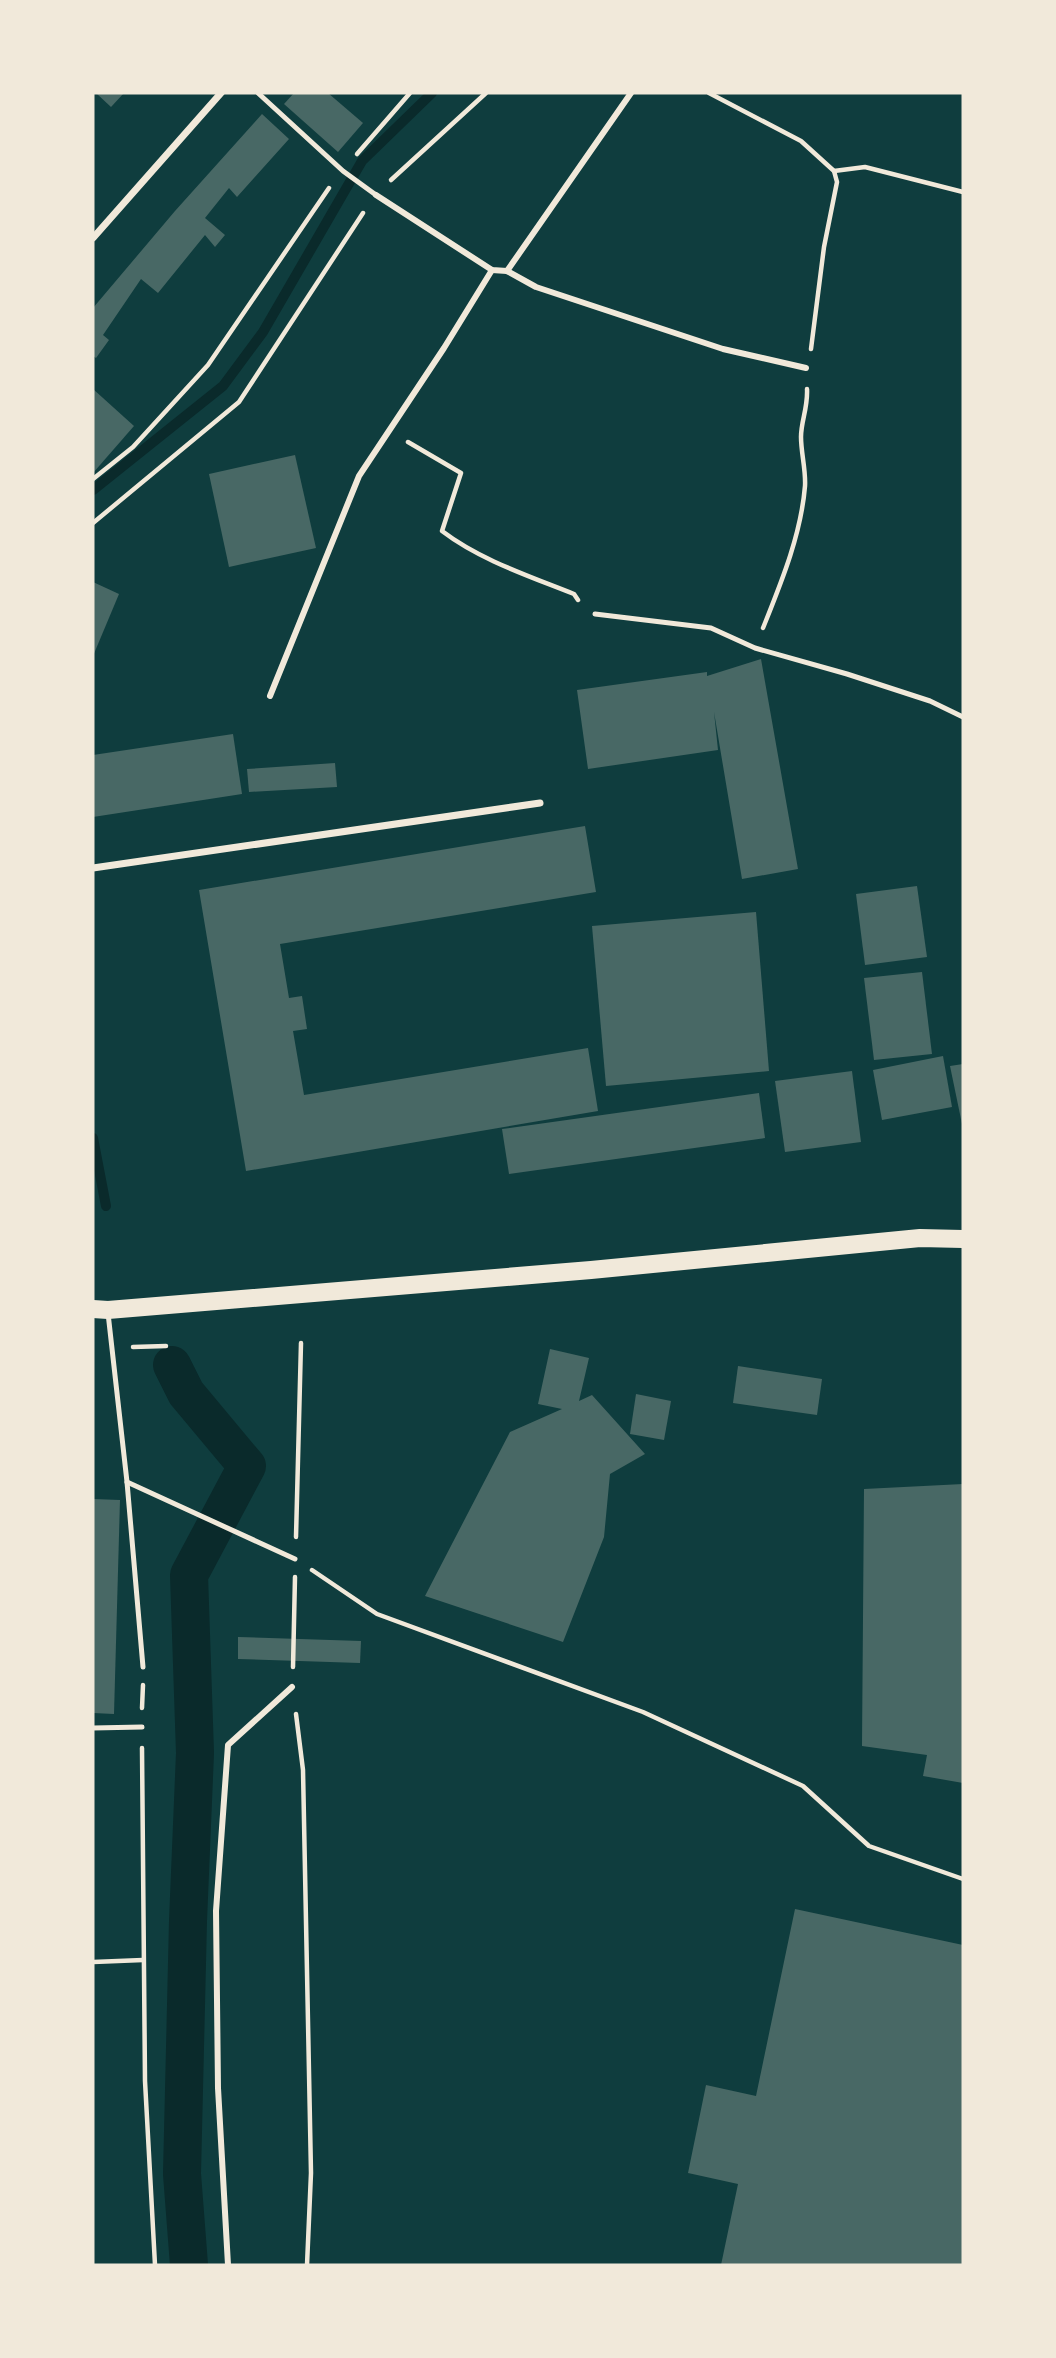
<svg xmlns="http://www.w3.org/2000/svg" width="1056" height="2358" font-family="'Work Sans',sans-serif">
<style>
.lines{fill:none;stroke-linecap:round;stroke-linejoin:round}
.stream{stroke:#0a2a2b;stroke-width:10}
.canal{stroke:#0a2a2b;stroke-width:38}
.building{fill:#486865}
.path{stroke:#f1e9da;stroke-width:4.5}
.service{stroke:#f1e9da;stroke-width:5}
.pedestrian{stroke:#f1e9da;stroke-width:6}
.minor{stroke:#f1e9da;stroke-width:7}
.primary{stroke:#f1e9da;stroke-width:18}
</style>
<rect width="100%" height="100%" fill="#0f3d3e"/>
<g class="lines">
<!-- stream -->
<g class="stream">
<polyline points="93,490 223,386 263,332 362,161 432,93"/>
<polyline points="93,1138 106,1206"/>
</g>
<!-- canal -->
<polyline class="canal" points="172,1365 186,1393 247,1466 189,1575 195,1753 188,1921 182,2174 189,2265"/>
</g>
<!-- building -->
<g class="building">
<polygon points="96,93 124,93 111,107"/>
<polygon points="294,93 328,93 363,123 338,152 284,104"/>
<polygon points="262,114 289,139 237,197 229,188 205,218 225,235 215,247 205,235 158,293 141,279 103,335 109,340 96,358 93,356 93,308 175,211"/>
<polygon points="93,389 134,426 93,473"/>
<polygon points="295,455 316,548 229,567 209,474"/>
<polygon points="93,582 119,594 93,656"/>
<polygon points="761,659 798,869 742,879 714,712 718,750 588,769 577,690 707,672 707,676"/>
<polygon points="233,734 242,794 93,817 93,755"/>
<polygon points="335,763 337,787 249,792 247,769"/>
<polygon points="585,826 596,892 280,944 289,998 302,996 307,1029 293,1031 304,1095 588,1048 598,1111 246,1171 199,890"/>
<polygon points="917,886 927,957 865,965 856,894"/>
<polygon points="756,912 769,1071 606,1086 592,926"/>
<polygon points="922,972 932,1054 874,1060 864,978"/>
<polygon points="943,1056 952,1107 882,1120 873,1070"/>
<polygon points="963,1064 963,1124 962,1124 950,1066"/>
<polygon points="852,1071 861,1142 785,1152 775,1081"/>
<polygon points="759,1093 765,1138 509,1174 502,1129"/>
<polygon points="550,1349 589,1358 579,1401 592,1395 645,1454 610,1474 604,1537 563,1642 425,1596 510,1432 562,1409 538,1404"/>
<polygon points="738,1366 822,1379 817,1415 733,1403"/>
<polygon points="636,1394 671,1401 664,1440 630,1434"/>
<polygon points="963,1484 963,1783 923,1776 927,1755 862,1746 864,1489"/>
<polygon points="93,1499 120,1500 114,1714 93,1713"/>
<polygon points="238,1637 361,1641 360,1663 238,1659"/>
<polygon points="795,1909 963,1945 963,2265 721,2265 738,2184 688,2173 706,2085 756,2096"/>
</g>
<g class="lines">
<!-- path -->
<g class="path">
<polyline points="709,93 801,141 834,171 837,182 824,247 811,349"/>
<polyline points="357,154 410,93"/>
<polyline points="834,171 865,167 963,192"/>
<polyline points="391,180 486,93"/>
<path d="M408 442 461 473 442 531C480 560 529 576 574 594L578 600"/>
<polyline points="93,479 133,447 208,365 329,188"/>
<polyline points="93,523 239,402 363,213"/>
<path d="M763 628C781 583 801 535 805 486 806 470 801 453 801 437 801 421 808 408 807 389"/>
<polyline points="133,1347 166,1346"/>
<polyline points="296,1537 301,1343"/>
<polyline points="312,1570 377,1614 643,1712 803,1786 869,1846 963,1879"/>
<polyline points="293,1667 295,1577"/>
<polyline points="142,1708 143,1685"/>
<polyline points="296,1714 303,1770 311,2173 307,2265"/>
<polyline points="142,1748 145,2081 155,2265"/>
<polyline points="93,1962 143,1960"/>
</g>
<!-- service -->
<g class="service">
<polyline points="258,93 343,171 376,195"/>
<polyline points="595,614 711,628 755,648 847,674 930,701 963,717"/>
<polyline points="108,1313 127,1482 143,1667"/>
<polyline points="127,1482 295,1559"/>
<polyline points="93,1728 142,1727"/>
</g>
<!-- pedestrian -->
<g class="pedestrian">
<polyline points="376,195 492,270 507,271 536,287 723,349 806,368"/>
<polyline points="507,271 631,93"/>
<polyline points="270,696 359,476 444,348 492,270"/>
<polyline points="228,2265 218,2088 216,1911 228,1745 292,1687"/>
</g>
<!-- minor -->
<g class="minor">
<polyline points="93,238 221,93"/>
<polyline points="93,868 540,803"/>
</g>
<!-- primary -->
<polyline class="primary" points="93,1309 108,1310 591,1270 920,1238 963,1239"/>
</g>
<!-- border -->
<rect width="1056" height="2358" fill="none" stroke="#f1e9da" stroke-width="189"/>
</svg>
